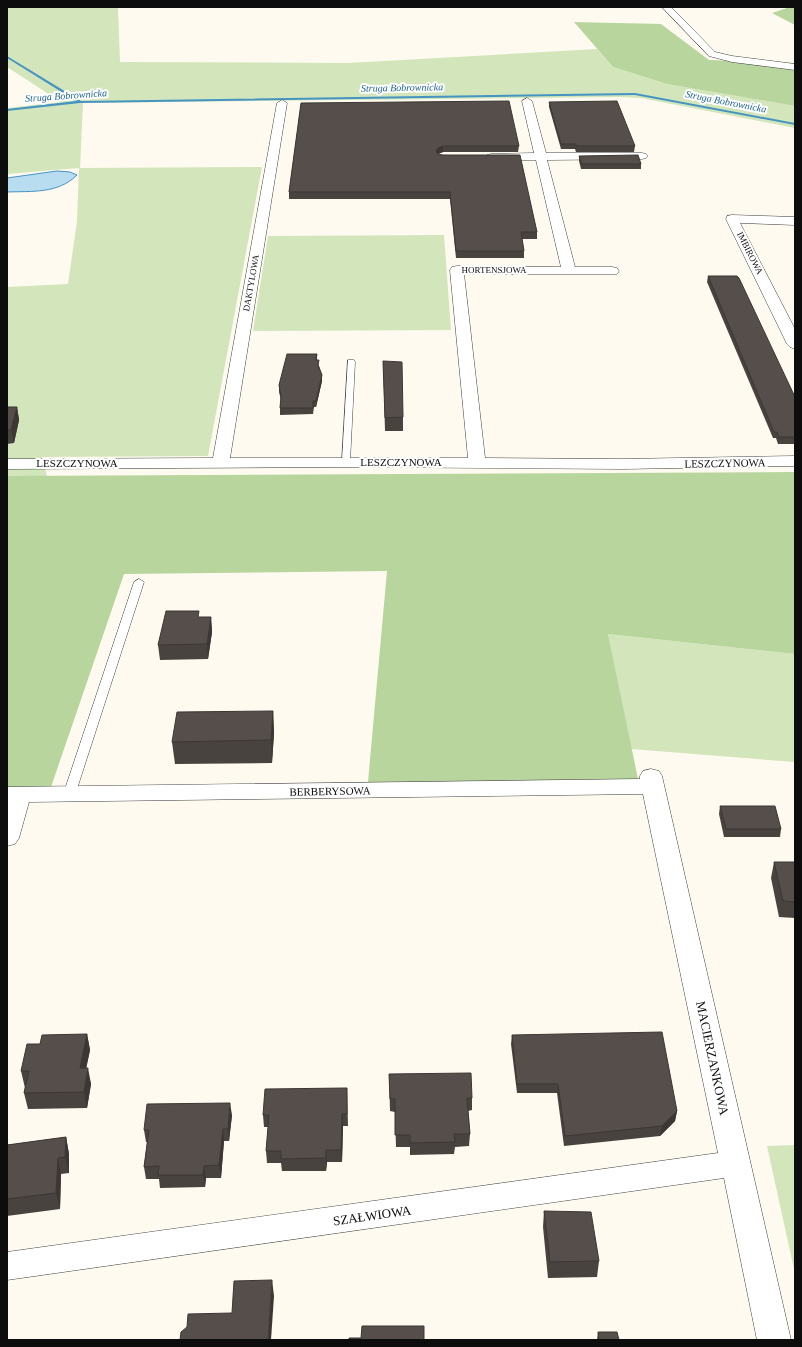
<svg xmlns="http://www.w3.org/2000/svg" width="802" height="1347" font-family="Georgia,serif">
<style>
.green{fill:#d2e5bb}
.forest{fill:#b7d59c}
.water{fill:#b8ddf1;stroke:#4594c2}
.lines{fill:none;stroke-linecap:round;stroke-linejoin:round}
.stream{fill:#4594c2;fill-rule:evenodd}
.service-casing{stroke:#404040;stroke-width:1}
.minor-casing{stroke:#404040;stroke-width:1}
.service{fill:#fff;fill-rule:evenodd}
.minor{fill:#fff;fill-rule:evenodd}
.wall{fill:#494340}
.shaded-wall{fill:#3c3734}
.building{fill:#554e4a;stroke:#3c3734}
.labels{text-anchor:middle;stroke-width:4;stroke-linejoin:round;paint-order:stroke}
.far-street-label{font-size:9px;fill:#0d0d0d;stroke:#fff}
.far-water-label{font-size:10px;font-style:italic;fill:#216694;stroke:#fff}
.street-label{font-size:11px;fill:#0d0d0d;stroke:#fff}
.near-street-label{font-size:13px;fill:#0d0d0d;stroke:#fff}
</style>
<rect width="100%" height="100%" fill="#fefaef"/>
<!-- green -->
<g class="green">
<polygon points="7,7 118,7 120,62 348,63 597,49 613,67 667,84 795,106 795,128 641,98 621,97 83,103 80,168 262,167 208,456 42,457 47,476 7,476 7,287 68,284 77,221 79,168 7,174 7,108 61,102 7,67"/>
<polygon points="444,235 451,330 253,331 268,236"/>
<polygon points="608,634 795,654 795,762 631,749"/>
<polygon points="795,1145 795,1274 767,1146"/>
</g>
<!-- forest -->
<g class="forest">
<polygon points="790,7 795,7 795,25 772,13"/>
<polygon points="574,22 661,24 709,60 795,63 795,106 667,84 613,67"/>
<polygon points="795,472 795,654 608,634 638,779 368,782 387,571 124,574 51,787 7,787 7,476"/>
</g>
<!-- water -->
<path class="water" d="M57 171 70 172 77 175C58 194 32 191 7 192V178Z"/>
<g class="lines">
<!-- stream -->
<polygon class="stream" points="7,56 81,101 635,93 795,123 795,125 635,95 80,103 7,111 7,109 76,101 7,58"/>
<!-- service casing -->
<g class="service-casing">
<g id="service">
<polygon points="348,360 354,360 355,362 350,462 346,465 342,462"/>
<polygon points="139,579 144,582 75,795 73,798 65,798 63,795 134,582"/>
</g>
</g>
<!-- minor casing -->
<g class="minor-casing">
<g id="minor">
<polygon points="662,7 671,7 715,52 732,56 795,64 795,70 732,62 709,56"/>
<polygon points="527,98 532,101 546,153 642,153 646,154 648,156 646,158 642,159 547,160 575,267 612,267 617,268 619,271 617,274 464,274 485,458 623,459 795,456 795,466 623,469 360,467 7,469 7,459 213,458 277,103 282,100 287,103 230,458 468,458 450,270 452,267 457,266 561,267 536,160 491,160 487,159 485,157 487,155 491,154 534,153 522,101"/>
<polygon points="732,215 795,217 795,225 740,223 795,329 795,349 790,347 787,344 726,219 727,216"/>
<polygon points="651,769 659,771 662,776 791,1340 757,1340 724,1178 7,1280 7,1252 718,1153 643,794 29,802 19,838 15,844 7,846 7,787 640,779 640,776 643,771"/>
</g>
</g>
<!-- service -->
<use href="#service" class="service"/>
<!-- minor -->
<use href="#minor" class="minor"/>
</g>
<!-- wall -->
<g class="wall">
<polygon points="549,102 635,146 634,152 576,152 575,149 561,149 549,107"/>
<polygon points="301,103 519,146 518,152 443,152 438,154 537,232 537,239 522,239 524,251 524,258 456,258 450,199 289,199 289,192"/>
<polygon points="579,156 641,164 641,169 581,169 579,161"/>
<polygon points="708,276 795,397 795,444 778,444 776,438 773,438 707,282"/>
<polygon points="317,354 317,360 322,375 322,381 316,407 314,407 313,414 280,415 280,408 281,400 279,392 279,385"/>
<polygon points="383,361 403,417 403,431 385,431"/>
<polygon points="7,407 17,407 19,420 14,443 7,444"/>
<polygon points="200,617 211,617 212,632 208,659 160,660 158,645"/>
<polygon points="273,711 274,733 272,763 175,764 172,742"/>
<polygon points="720,806 781,829 780,837 724,837 719,814"/>
<polygon points="774,862 795,862 795,918 779,917 771,878"/>
<polygon points="87,1034 90,1050 86,1068 91,1084 87,1108 28,1109 24,1093 25,1087 25,1088 21,1071 40,1044"/>
<polygon points="512,1035 677,1111 675,1121 660,1136 564,1146 557,1093 517,1093 511,1044"/>
<polygon points="389,1074 472,1098 472,1110 468,1111 470,1134 469,1146 455,1147 454,1154 410,1155 410,1147 396,1147 395,1112 390,1111"/>
<polygon points="347,1088 348,1126 343,1126 342,1162 327,1162 326,1171 282,1171 281,1163 267,1163 266,1151 268,1127 264,1127 263,1115"/>
<polygon points="232,1115 229,1141 224,1141 221,1178 206,1178 205,1187 160,1188 159,1179 146,1179 144,1167 147,1142 146,1142 144,1130"/>
<polygon points="66,1137 69,1154 69,1173 61,1174 60,1209 7,1216 7,1145"/>
<polygon points="544,1211 599,1261 597,1277 548,1278 543,1227"/>
<polygon points="598,1332 619,1340 597,1340"/>
</g>
<!-- shaded-wall -->
<g class="shaded-wall">
<polygon points="443,146 443,152 438,154 436,151 438,148"/>
<polygon points="322,375 322,381 316,407 316,401"/>
<polygon points="17,407 19,420 14,443 11,430"/>
<polygon points="211,617 212,632 208,659 207,644"/>
<polygon points="273,711 274,733 272,763 271,740"/>
<polygon points="87,1034 90,1050 83,1084 80,1068"/>
<polygon points="88,1068 91,1084 87,1108 84,1092"/>
<polygon points="230,1103 232,1115 229,1141 228,1129"/>
<polygon points="677,1111 675,1121 660,1136 662,1126"/>
<polygon points="342,1114 343,1126 342,1162 341,1150"/>
<polygon points="223,1129 224,1141 221,1178 219,1165"/>
<polygon points="66,1137 69,1154 69,1173 65,1157"/>
<polygon points="326,1150 327,1162 326,1171"/>
<polygon points="58,1158 61,1174 60,1209 56,1193"/>
<polygon points="204,1166 206,1178 205,1187 203,1175"/>
<polygon points="272,1280 274,1296 271,1340 268,1340"/>
</g>
<!-- building -->
<g class="building">
<polygon points="509,101 519,146 443,146 438,148 436,151 438,154 443,155 520,155 537,232 521,232 524,251 456,251 450,192 289,192 301,103"/>
<polygon points="617,101 635,146 576,146 576,144 561,144 549,102"/>
<polygon points="638,155 641,164 582,164 579,156"/>
<polygon points="708,276 737,276 739,278 795,397 795,437 779,437 777,432 774,432"/>
<polygon points="287,354 317,354 316,360 319,360 318,365 322,375 316,401 313,401 313,408 280,408 281,396 279,385"/>
<polygon points="383,361 402,362 403,417 385,418"/>
<polygon points="7,407 17,407 11,430 7,430"/>
<polygon points="166,611 199,611 198,617 211,617 207,644 158,645"/>
<polygon points="273,711 271,740 172,742 177,712"/>
<polygon points="720,806 775,806 781,829 726,829"/>
<polygon points="774,862 795,862 795,902 783,901"/>
<polygon points="662,1032 677,1111 662,1126 565,1136 558,1084 517,1084 512,1035"/>
<polygon points="87,1034 80,1068 88,1068 84,1092 24,1093 29,1071 21,1071 27,1044 40,1044 42,1035"/>
<polygon points="471,1073 472,1098 467,1098 470,1134 454,1134 455,1142 410,1143 410,1135 395,1135 395,1099 390,1099 389,1074"/>
<polygon points="347,1088 347,1114 342,1114 341,1150 326,1150 326,1158 281,1159 281,1151 266,1151 269,1115 263,1115 265,1089"/>
<polygon points="230,1103 228,1129 223,1129 219,1165 204,1166 203,1175 158,1175 159,1166 144,1167 149,1130 144,1130 147,1104"/>
<polygon points="66,1137 65,1157 58,1158 56,1193 7,1199 7,1145"/>
<polygon points="544,1211 591,1212 599,1261 550,1262"/>
<polygon points="272,1280 268,1340 180,1340 181,1332 187,1327 188,1314 232,1313 234,1281"/>
<polygon points="362,1326 424,1326 424,1340 349,1340 349,1338 361,1338"/>
<polygon points="598,1332 617,1332 619,1340 599,1340"/>
</g>
<g class="labels">
<!-- far-street labels -->
<g class="far-street-label">
<text transform="translate(750 253) rotate(63)" y="3">IMBIROWA</text>
<text x="494" y="273">HORTENSJOWA</text>
<text transform="translate(251 283) rotate(-80)" y="3">DAKTYLOWA</text>
</g>
<!-- far-water labels -->
<g class="far-water-label">
<text transform="translate(402 87) rotate(-1)" y="4">Struga Bobrownicka</text>
<text transform="translate(66 95) rotate(-4)" y="4">Struga Bobrownicka</text>
<text transform="translate(726 101) rotate(11)" y="4">Struga Bobrownicka</text>
</g>
<!-- street labels -->
<g class="street-label">
<text x="401" y="466">LESZCZYNOWA</text>
<text x="77" y="467">LESZCZYNOWA</text>
<text transform="translate(725 463) rotate(-1)" y="4">LESZCZYNOWA</text>
<text transform="translate(330 791) rotate(-1)" y="4">BERBERYSOWA</text>
</g>
<!-- near-street labels -->
<g class="near-street-label">
<text transform="translate(713 1058) rotate(78)" y="5">MACIERZANKOWA</text>
<text transform="translate(372 1215) rotate(-8)" y="5">SZAŁWIOWA</text>
</g>
</g>
<!-- border -->
<rect width="802" height="1347" fill="none" stroke="#0d0d0d" stroke-width="16"/>
</svg>
